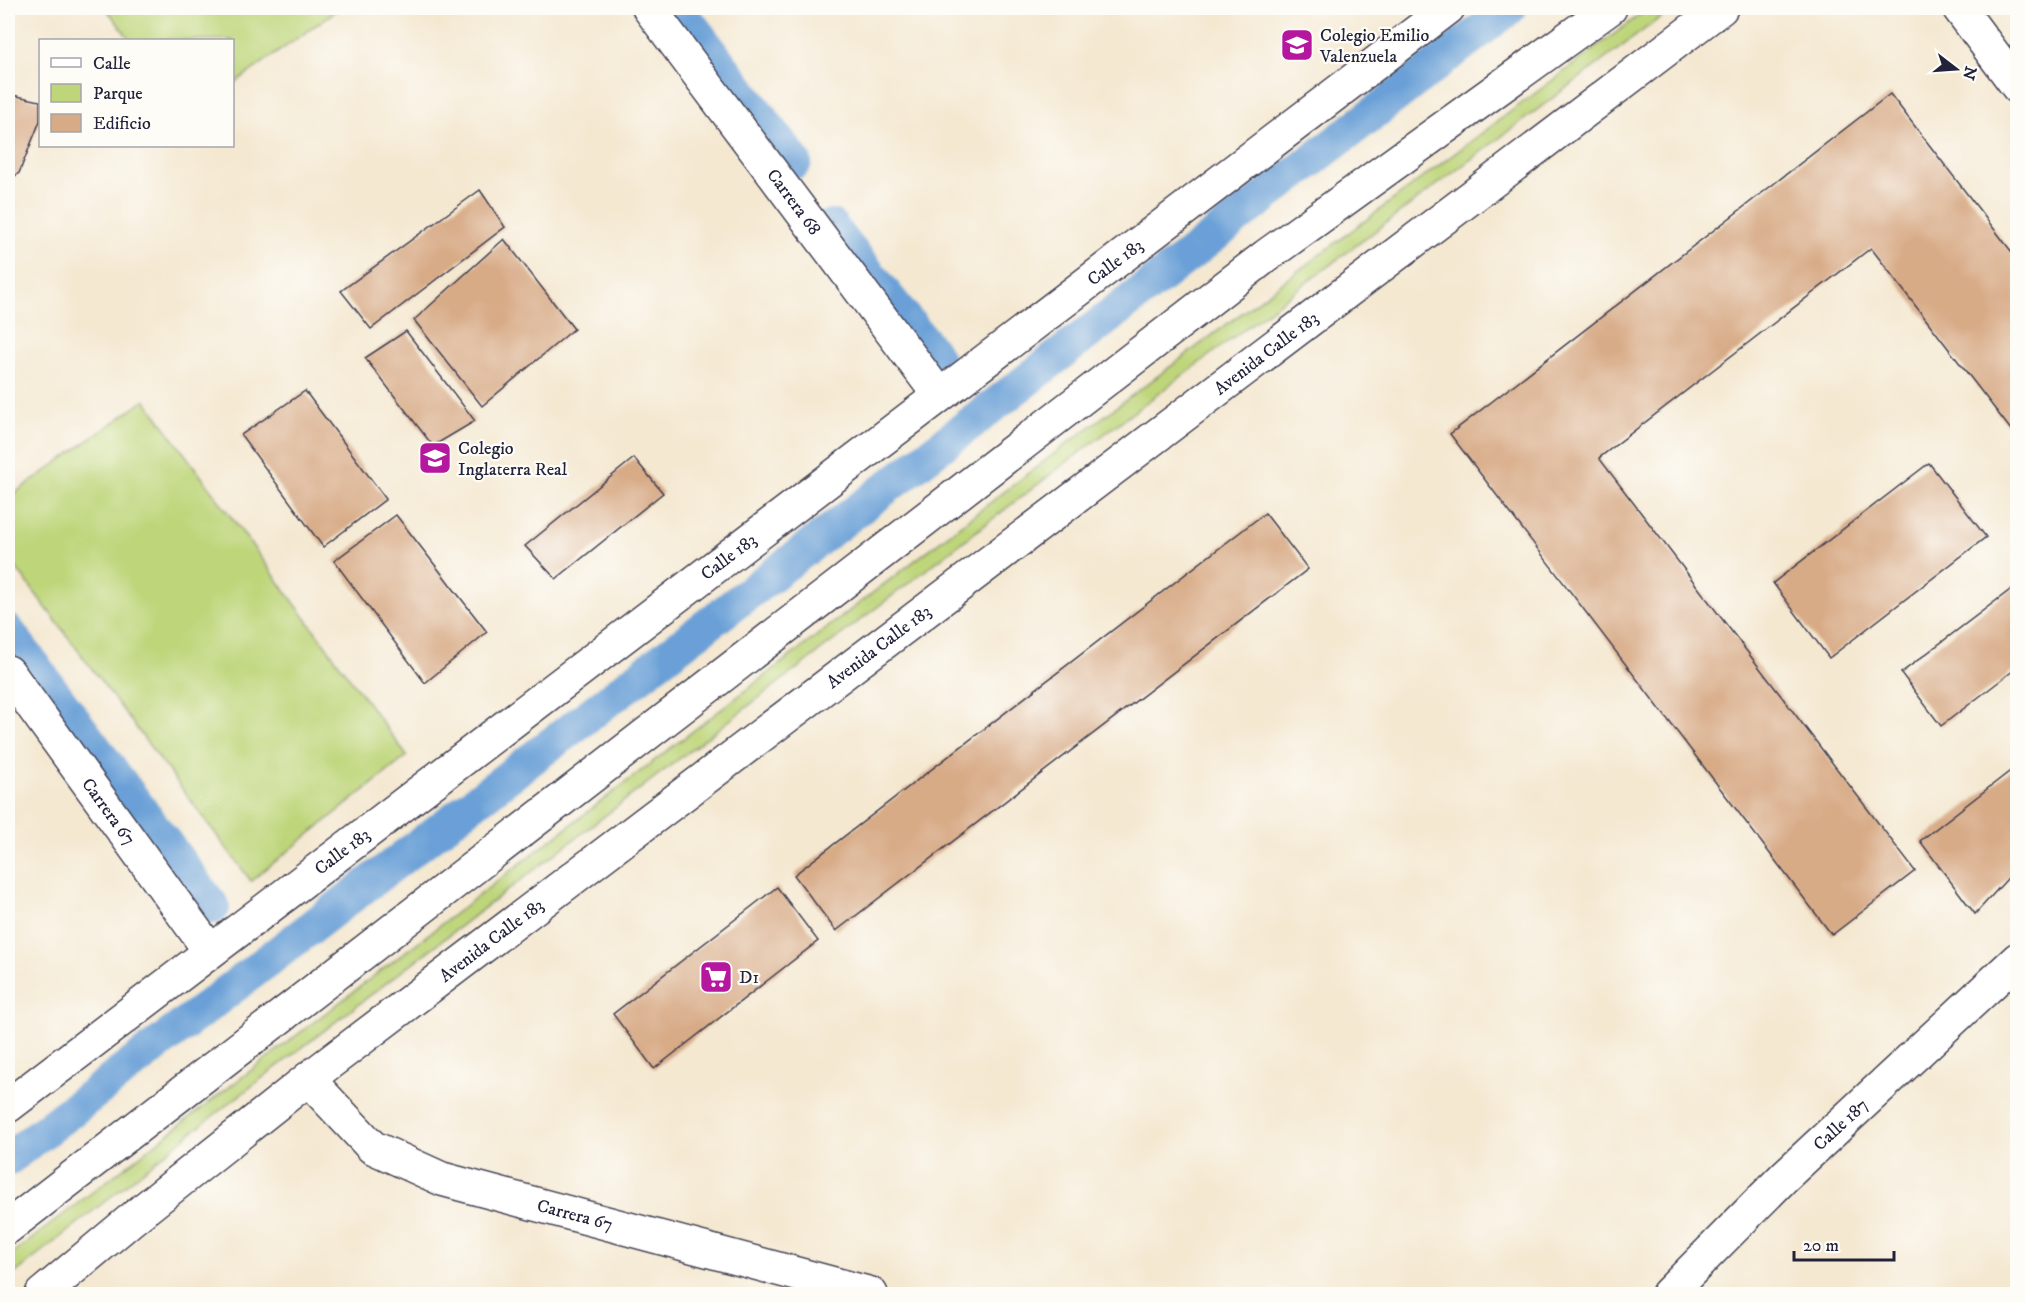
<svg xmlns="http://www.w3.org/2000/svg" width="2025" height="1302" font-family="'IM FELL DW Pica',serif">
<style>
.green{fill:#bed579;stroke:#707c5a;stroke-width:1.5}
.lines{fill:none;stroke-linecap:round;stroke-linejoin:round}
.canal{stroke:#6aa0d7;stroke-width:34}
.building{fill:#d8ab87}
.minor-casing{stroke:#424052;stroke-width:36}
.primary-casing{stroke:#424052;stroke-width:36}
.minor{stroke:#fff;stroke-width:33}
.primary{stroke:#fff;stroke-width:33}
.labels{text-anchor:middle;stroke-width:4.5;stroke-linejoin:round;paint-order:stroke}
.poi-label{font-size:18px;fill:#22223b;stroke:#fdfcf7;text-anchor:start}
.street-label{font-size:18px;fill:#22223b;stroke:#fdfcf7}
</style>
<rect width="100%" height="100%" fill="#fdfcf7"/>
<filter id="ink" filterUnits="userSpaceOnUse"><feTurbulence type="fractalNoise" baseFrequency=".0167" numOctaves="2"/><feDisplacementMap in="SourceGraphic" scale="12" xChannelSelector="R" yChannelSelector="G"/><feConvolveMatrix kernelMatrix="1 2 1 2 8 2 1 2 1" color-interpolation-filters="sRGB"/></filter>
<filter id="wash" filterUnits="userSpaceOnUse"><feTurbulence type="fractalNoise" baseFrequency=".008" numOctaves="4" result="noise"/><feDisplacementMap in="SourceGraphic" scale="24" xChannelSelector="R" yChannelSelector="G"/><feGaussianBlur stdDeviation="1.35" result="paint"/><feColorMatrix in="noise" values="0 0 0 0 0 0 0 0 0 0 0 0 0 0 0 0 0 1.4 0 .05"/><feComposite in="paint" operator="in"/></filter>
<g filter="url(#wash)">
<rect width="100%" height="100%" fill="#f4e8d1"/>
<!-- green -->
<g class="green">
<polygon points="106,8 340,8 233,84 232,40 130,40"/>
<polygon points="1649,8 1673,8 1059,468 193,1131 8,1279 8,1257 1051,456"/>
<polygon points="145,400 407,756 251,881 8,557 8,498"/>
</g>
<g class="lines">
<!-- canal -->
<g class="canal">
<polyline points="678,8 795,162"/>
<polyline points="831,226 936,357"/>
<polyline points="8,631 213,907"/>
<polyline points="8,1159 945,443 1510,8"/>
</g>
</g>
<g id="blocks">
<!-- building -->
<g class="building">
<polygon points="8,94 40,101 40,121 19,173 8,181"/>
<polygon points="1890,94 2018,260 2018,439 1871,248 1599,458 1915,871 1832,935 1450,434"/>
<polygon points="480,190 505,227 371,329 341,291"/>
<polygon points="504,239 574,329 482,406 414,320"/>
<polygon points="406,331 475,421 433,446 365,358"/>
<polygon points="305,391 386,499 323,547 241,435"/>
<polygon points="634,458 663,493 556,579 525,546"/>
<polygon points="1929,463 1986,537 1829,658 1773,583"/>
<polygon points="1265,513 1308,569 836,931 794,875"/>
<polygon points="396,515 487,632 425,683 334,561"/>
<polygon points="2018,584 2018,667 1941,726 1901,673"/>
<polygon points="2018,765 2018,867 1975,914 1920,841"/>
<polygon points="777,887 818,941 654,1069 613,1014"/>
</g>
</g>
</g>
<g filter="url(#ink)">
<use href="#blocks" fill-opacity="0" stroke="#424052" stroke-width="1.5"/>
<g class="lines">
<!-- minor casing -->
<g class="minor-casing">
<g id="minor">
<path id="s1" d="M649 8 939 395"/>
<polyline points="1959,8 2018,87"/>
<path id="s2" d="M8 672 210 951"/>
<path id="s3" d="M308 1079 372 1147 442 1179 871 1294"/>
<path id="s4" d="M8 1106 1448 8"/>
<path id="s5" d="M1668 1294 1785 1176 2018 959"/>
</g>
</g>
<!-- primary casing -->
<g class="primary-casing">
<g id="primary">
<polyline points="8,1227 1266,256 1610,8"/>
<path id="s6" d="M42 1294 132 1219 308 1079 1721 8"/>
</g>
</g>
<!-- minor -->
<use href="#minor" class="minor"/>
<!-- primary -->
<use href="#primary" class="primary"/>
</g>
</g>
<!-- icons -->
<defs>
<g id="school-square" transform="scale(1.725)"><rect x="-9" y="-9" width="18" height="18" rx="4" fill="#b5179e" stroke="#fdfcf7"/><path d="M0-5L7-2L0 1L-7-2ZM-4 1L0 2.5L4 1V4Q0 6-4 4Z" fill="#fff"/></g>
<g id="supermarket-square" transform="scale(1.725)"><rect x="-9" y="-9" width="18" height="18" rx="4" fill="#b5179e" stroke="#fdfcf7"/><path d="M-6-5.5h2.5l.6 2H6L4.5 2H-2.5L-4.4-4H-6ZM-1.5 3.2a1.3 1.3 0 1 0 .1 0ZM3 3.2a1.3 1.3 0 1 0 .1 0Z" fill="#fff"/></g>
</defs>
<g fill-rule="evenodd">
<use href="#school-square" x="1297" y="45"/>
<use href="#school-square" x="435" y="458"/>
<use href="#supermarket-square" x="716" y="977"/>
</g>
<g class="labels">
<!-- poi labels -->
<g class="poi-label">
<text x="1320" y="41">Colegio Emilio<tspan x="1320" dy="21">Valenzuela</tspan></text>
<text x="458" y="454">Colegio<tspan x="458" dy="21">Inglaterra Real</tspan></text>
<text x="739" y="983">D1</text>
</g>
<!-- street labels -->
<g class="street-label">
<text dy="6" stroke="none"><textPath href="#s1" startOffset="242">Carrera 68</textPath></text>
<text dy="6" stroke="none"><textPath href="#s4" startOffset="1392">Calle 183</textPath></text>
<text dy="6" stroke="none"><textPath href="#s6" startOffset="1544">Avenida Calle 183</textPath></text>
<text dy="6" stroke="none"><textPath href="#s4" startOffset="906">Calle 183</textPath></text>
<text dy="6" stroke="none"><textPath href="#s6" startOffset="1058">Avenida Calle 183</textPath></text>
<text dy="6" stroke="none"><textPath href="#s2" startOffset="172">Carrera 67</textPath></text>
<text dy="6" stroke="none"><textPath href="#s4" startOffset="420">Calle 183</textPath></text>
<text dy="6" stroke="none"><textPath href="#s6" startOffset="572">Avenida Calle 183</textPath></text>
<text dy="6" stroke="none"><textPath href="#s5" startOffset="242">Calle 187</textPath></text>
<text dy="6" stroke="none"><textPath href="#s3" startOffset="308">Carrera 67</textPath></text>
</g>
</g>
<!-- margin -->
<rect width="2025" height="1302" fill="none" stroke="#fdfcf7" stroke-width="30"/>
<!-- legend -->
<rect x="39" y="39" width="195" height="108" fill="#fdfcf7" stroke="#a5a5ac" stroke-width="1.5"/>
<rect x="51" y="58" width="30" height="9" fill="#ffffff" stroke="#a5a5ac" stroke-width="1.5"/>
<text x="93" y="69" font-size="18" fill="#22223b">Calle</text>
<rect x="51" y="84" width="30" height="18" fill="#bed579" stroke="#a5a5ac" stroke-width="1.5"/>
<text x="93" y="99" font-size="18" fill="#22223b">Parque</text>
<rect x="51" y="114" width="30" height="18" fill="#d8ab87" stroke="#a5a5ac" stroke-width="1.5"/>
<text x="93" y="129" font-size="18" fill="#22223b">Edificio</text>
<!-- north arrow -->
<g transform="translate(1956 69) rotate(107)" stroke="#fdfcf7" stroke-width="4.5" paint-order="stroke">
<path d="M0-4.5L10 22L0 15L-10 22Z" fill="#22223b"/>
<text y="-9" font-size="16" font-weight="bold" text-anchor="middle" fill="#22223b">N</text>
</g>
<!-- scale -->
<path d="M1794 1251v9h100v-9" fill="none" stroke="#22223b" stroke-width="3"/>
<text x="1803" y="1251" font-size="18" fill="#22223b" stroke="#fdfcf7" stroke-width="4.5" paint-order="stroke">20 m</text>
</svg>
